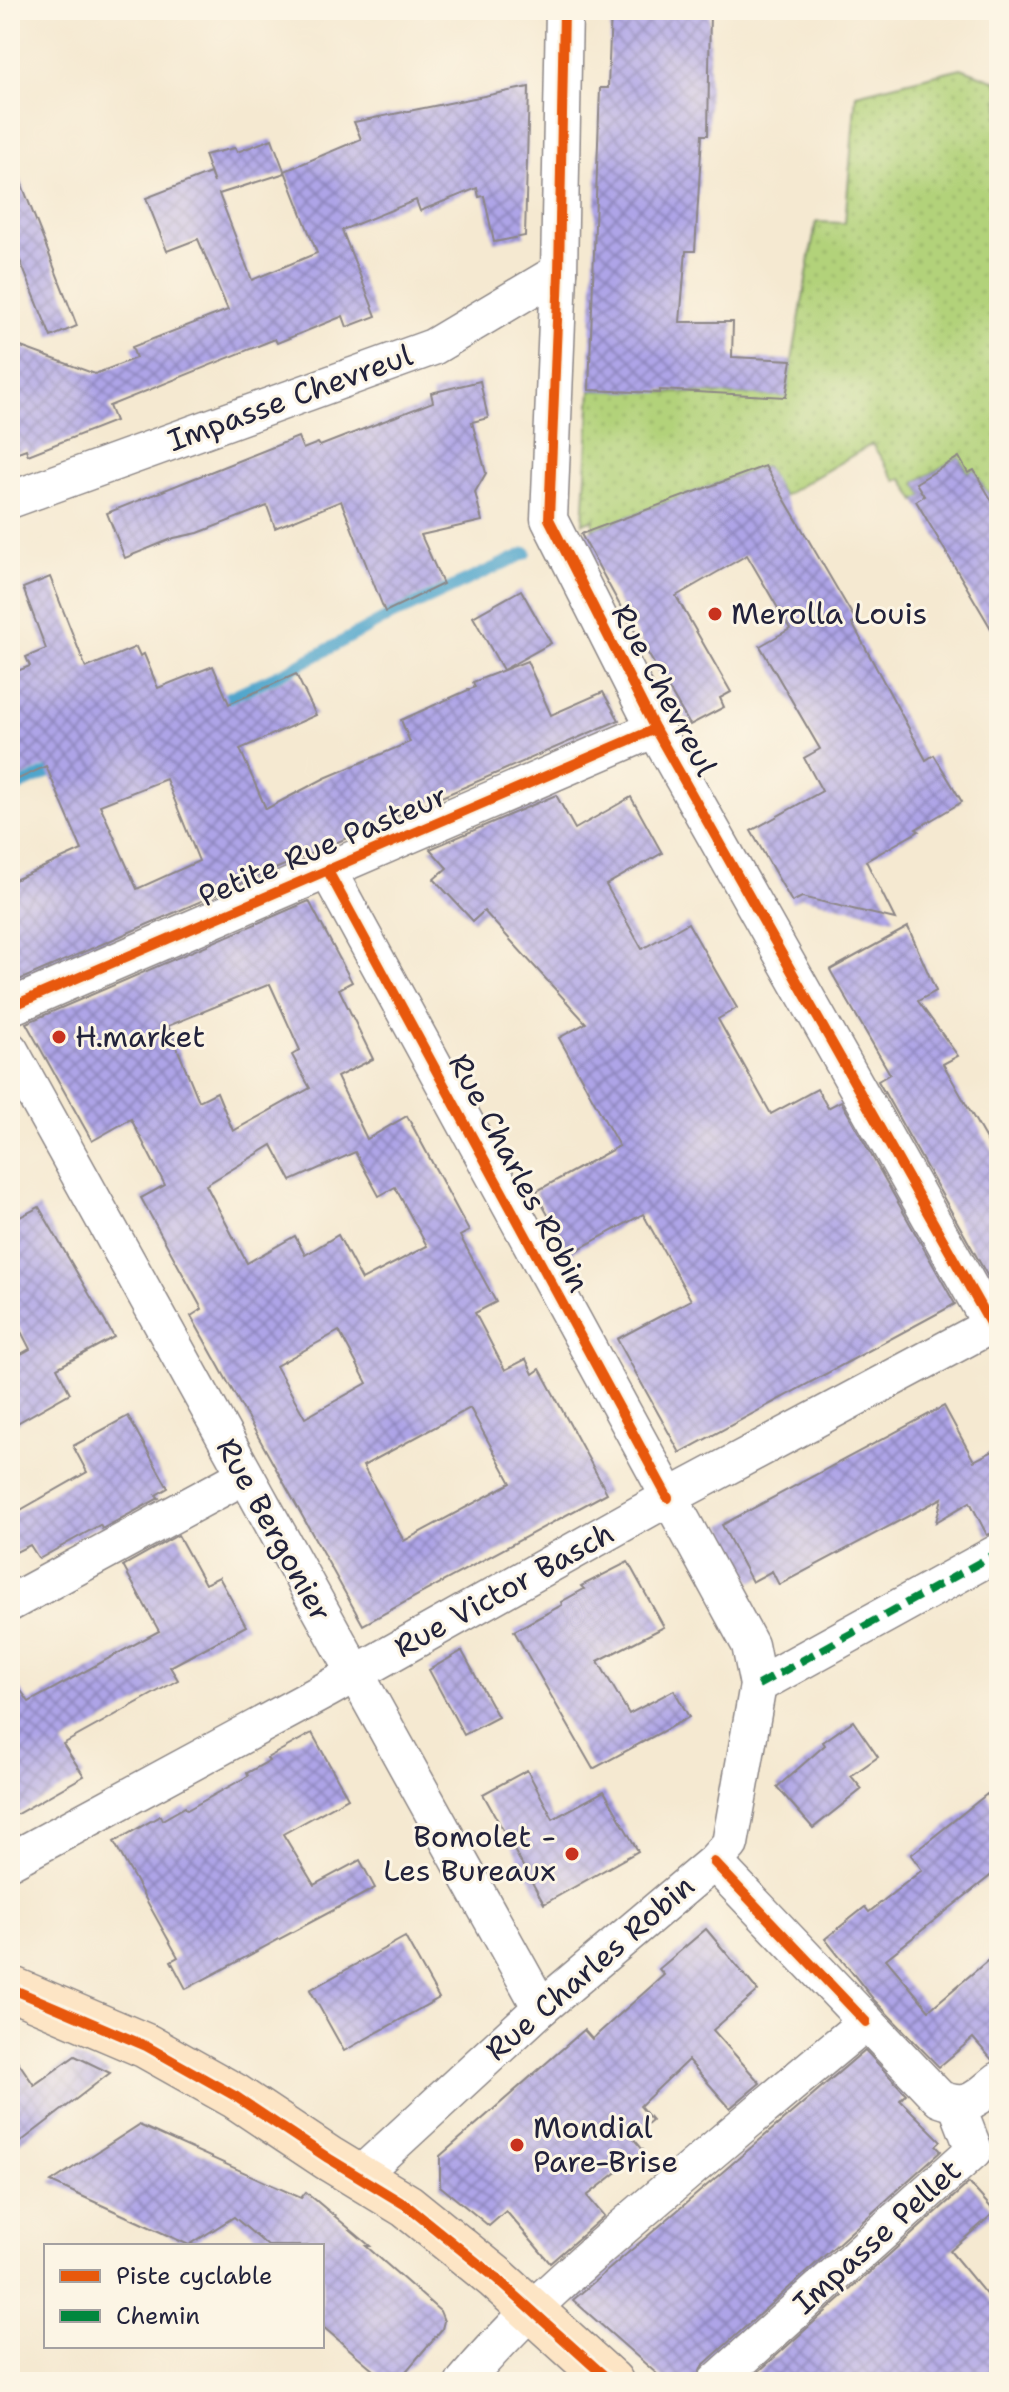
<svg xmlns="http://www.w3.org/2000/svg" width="1009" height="2392" font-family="'Shantell Sans',sans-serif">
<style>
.garden{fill:url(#garden-dots);stroke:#6a7a5a;stroke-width:2}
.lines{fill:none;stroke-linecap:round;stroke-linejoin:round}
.stream{stroke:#50a5cc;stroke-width:12}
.building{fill:url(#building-cross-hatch);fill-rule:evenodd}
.street-casing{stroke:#8c8686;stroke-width:39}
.secondary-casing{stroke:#8c8686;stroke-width:47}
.street{stroke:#fff;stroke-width:36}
.secondary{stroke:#fde5c5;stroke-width:44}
.quiet{stroke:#00873e;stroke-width:8;stroke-dasharray:16 8;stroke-linecap:butt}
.cycleway-casing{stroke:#fcf5e5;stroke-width:15}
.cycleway{stroke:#e8590c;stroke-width:10}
.poi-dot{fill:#c8321e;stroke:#fcf5e5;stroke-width:3}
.labels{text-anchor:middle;stroke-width:6;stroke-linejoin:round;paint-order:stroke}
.street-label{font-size:30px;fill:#22223b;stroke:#fcf5e5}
.poi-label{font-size:30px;fill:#22223b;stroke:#fcf5e5;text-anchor:start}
</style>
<defs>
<pattern id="garden-dots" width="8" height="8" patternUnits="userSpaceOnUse" patternTransform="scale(2)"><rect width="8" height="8" fill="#b2d27a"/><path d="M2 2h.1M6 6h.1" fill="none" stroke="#99b46a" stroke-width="1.8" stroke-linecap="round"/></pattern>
<pattern id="building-cross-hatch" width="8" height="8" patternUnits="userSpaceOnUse" patternTransform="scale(2)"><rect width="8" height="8" fill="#aea4e7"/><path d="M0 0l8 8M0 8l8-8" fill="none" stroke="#8d85bc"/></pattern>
</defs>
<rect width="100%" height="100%" fill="#fcf5e5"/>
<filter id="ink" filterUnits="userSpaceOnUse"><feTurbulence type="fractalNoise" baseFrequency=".0125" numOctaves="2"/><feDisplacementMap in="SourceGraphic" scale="16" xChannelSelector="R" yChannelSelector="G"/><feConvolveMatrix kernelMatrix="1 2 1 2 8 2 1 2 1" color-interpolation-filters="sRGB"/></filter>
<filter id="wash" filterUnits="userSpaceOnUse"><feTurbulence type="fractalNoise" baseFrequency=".006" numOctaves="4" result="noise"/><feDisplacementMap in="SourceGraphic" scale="32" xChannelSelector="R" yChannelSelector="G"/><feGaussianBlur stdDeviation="1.8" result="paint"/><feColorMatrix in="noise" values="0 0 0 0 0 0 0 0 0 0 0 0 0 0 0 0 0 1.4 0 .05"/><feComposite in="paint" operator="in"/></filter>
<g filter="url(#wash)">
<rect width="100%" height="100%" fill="#f5e9d1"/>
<!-- garden -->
<polygon class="garden" points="961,68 999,82 999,513 974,470 968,473 959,457 916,482 924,496 916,501 902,478 896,481 872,444 783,496 765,466 592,530 594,519 583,523 591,390 786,396 816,222 845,223 856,94"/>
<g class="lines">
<!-- stream -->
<g class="stream">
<polyline points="212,705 293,668 382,620 526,553"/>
<polyline points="10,790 62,766"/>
</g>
</g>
<g id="blocks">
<!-- building -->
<g class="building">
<polygon points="611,10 710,10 708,135 702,135 695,251 686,251 680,322 733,322 732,357 792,360 786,397 660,390 660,393 589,390 600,88 608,88"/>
<polygon points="529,87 525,236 494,242 484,196 479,197 477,188 420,211 416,200 342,230 376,316 347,327 343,316 277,343 275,339 109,406 115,421 28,455 26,449 10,455 10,343 95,374 136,358 132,347 228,310 198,239 167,251 146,198 210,173 214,183 204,155 235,148 237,152 272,139 285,173 219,194 252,280 317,253 285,171 361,139 354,122"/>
<polygon points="12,159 77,326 51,337 10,236 10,160"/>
<polygon points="480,381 488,418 472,422 486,473 475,492 482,521 421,535 443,584 385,612 341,501 275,528 267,506 198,533 174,538 125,558 107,513 298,437 303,449 318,443 320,446 433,402 431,393"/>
<polygon points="959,457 968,473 974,470 999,513 999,642 916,501 924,496 916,483"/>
<polygon points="765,466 856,621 852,623 926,760 934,755 962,802 916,829 919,831 866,861 895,919 802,897 792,902 751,831 822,791 804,758 820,749 760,646 790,629 747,555 676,596 731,692 720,698 724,707 690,725 623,611 581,534"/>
<path d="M50 577 86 668 136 647 140 656 144 654 158 688 213 666 229 704 296 674 316 715 240 749 266 809 325 778 410 742 401 720 475 687 473 682 527 661 551 715 603 692 619 720 10 984V882L82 850 46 766 10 783V674L30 666 26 657 46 649 23 588ZM166 779 199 861 137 889 100 805Z"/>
<polygon points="521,590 551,643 503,670 473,617"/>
<polygon points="556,795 575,829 631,797 662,853 606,885 642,949 688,923 737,1008 718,1019 771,1114 817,1089 828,1108 841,1101 955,1304 680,1453 617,1339 691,1300 643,1214 570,1254 535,1192 619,1146 559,1038 586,1023 484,911 473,921 434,879 447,868 430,849"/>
<path d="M309 901 352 982 339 989 373 1059 337 1077 367 1139 407 1116 469 1231 460 1236 496 1302 475 1313 505 1370 526 1359 533 1374 540 1369 607 1493 363 1625 191 1316 202 1309 141 1198 165 1185 131 1119 92 1141 26 1023ZM270 984 300 1050 292 1055 310 1088 233 1131 217 1092 199 1101 168 1026ZM272 1145 291 1181 355 1152 379 1196 395 1187 427 1246 362 1280 338 1235 305 1255 295 1236 247 1263 206 1185ZM339 1331 367 1383 305 1418 276 1366ZM470 1408 511 1483 404 1541 363 1466Z"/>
<polygon points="908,927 936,991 918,1001 958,1056 943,1064 999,1162 999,1280 992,1284 878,1081 890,1074 830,970"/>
<polygon points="39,1207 114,1337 57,1368 70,1393 10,1427 10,1360 30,1349 10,1310 10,1222"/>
<polygon points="944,1406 974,1461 999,1448 999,1531 987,1535 970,1502 936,1522 942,1498 779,1585 772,1571 752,1582 722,1525"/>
<polygon points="128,1416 168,1488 156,1495 159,1498 102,1529 100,1525 39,1559 30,1545 10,1555 10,1516 87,1472 73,1446"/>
<polygon points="178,1535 205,1584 219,1577 246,1626 170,1667 178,1680 63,1744 84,1776 10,1818 10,1675 29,1702 159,1631 123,1566"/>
<polygon points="628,1562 664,1627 598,1661 629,1714 674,1690 689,1717 593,1769 514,1631 562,1605 561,1602 584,1589 581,1586"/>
<polygon points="462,1651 498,1717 464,1735 429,1670"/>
<polygon points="853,1721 878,1757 851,1776 862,1789 813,1828 777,1787 825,1745 823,1742"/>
<polygon points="312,1733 348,1798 283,1834 314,1885 360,1860 375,1888 186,1989 171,1961 178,1957 114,1842 160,1816 162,1820 185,1807 187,1810 248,1776 247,1773 269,1761 267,1758"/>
<polygon points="527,1770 553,1819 604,1791 638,1851 544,1904 483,1794"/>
<polygon points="987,1794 999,1813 999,1869 886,1959 929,2010 999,1951 999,2060 993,2061 973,2038 939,2067 874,2000 825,1939 865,1907 869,1912 922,1870 911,1855"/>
<polygon points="706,1929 758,1991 713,2030 760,2083 730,2108 688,2060 640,2106 652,2120 632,2137 644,2151 587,2196 604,2216 550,2263 506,2211 489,2226 440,2186 440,2156 584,2030 592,2039 664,1975 659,1969"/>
<polygon points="405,1937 439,1998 344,2051 310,1990"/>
<polygon points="10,2050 34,2085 75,2056 110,2073 10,2150"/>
<polygon points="865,2050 906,2094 900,2100 941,2141 936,2146 941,2151 702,2366 696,2382 666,2382 573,2300"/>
<polygon points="139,2125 301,2198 306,2192 370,2246 366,2246 440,2311 444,2321 442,2329 397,2382 388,2382 322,2326 322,2246 268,2246 234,2217 189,2245 51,2182"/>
<polygon points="969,2183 995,2212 950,2251 999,2310 999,2382 747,2382"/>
</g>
</g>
</g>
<g filter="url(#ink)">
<use href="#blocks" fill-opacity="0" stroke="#8c8686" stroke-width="2"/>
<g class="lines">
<!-- street casing -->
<g class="street-casing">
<g id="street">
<polyline points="564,10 559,272 549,519 655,729 991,1325"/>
<polyline points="10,500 433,347 559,272"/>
<polyline points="328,871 750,1645 758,1685 730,1844 714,1862 541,2008 359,2176"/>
<polyline points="10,1007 655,729"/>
<polyline points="10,1050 541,2008"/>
<polyline points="10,1603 244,1476"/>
<polyline points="758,1685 999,1552"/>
<polyline points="10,1861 328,1689 668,1498 999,1321"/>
<path d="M714 1862 940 2099C970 2110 976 2098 999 2080"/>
<path d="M464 2382C521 2314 589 2256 657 2198 726 2139 796 2080 866 2022"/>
<polyline points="716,2382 974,2150 957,2106"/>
</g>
</g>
<!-- secondary casing -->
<g class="secondary-casing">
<polyline id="secondary" points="10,1988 146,2046 235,2096 328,2158 407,2206 496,2278 611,2382"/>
</g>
<!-- street -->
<use href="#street" class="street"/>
<!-- secondary -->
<use href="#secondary" class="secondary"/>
<!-- quiet -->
<polyline class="quiet" points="758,1685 999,1552"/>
<!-- cycleway casing -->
<g class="cycleway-casing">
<g id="cycleway">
<polyline points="564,10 559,272 549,519 655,729 991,1325"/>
<polyline points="328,871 668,1498"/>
<polyline points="10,1007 655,729"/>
<polyline points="714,1862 866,2022"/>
<polyline points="10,1988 146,2046 235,2096 328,2158 407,2206 496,2278 611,2382"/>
</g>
</g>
<!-- cycleway -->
<use href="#cycleway" class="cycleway"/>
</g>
</g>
<!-- markers -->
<g class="poi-dot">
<circle cx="715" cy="614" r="8"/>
<circle cx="59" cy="1037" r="8"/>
<circle cx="572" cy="1854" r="8"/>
<circle cx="517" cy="2145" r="8"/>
</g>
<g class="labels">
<!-- street labels -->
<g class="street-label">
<text transform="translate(290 398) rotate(-20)" y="10">Impasse Chevreul</text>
<text transform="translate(664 690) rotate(62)" y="10">Rue Chevreul</text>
<text transform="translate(323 846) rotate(-23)" y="10">Petite Rue Pasteur</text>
<text transform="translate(519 1173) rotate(62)" y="10">Rue Charles Robin</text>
<text transform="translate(274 1530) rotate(61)" y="10">Rue Bergonier</text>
<text transform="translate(504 1590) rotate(-29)" y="10">Rue Victor Basch</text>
<text transform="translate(590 1968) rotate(-41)" y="10">Rue Charles Robin</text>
<text transform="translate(877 2237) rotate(-42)" y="10">Impasse Pellet</text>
</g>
<!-- poi labels -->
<g class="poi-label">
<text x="731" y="624">Merolla Louis</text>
<text x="75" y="1047">H.market</text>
<text x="556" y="1847" text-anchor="end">Bomolet -<tspan x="556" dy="34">Les Bureaux</tspan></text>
<text x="533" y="2138">Mondial<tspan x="533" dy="34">Pare-Brise</tspan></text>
</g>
</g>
<!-- margin -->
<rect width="1009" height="2392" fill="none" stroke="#fcf5e5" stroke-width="40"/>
<!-- legend -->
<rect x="44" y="2244" width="280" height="104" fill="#fcf5e5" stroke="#a5a1a1" stroke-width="2"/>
<rect x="60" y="2270" width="40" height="12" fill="#e8590c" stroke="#a5a1a1" stroke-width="2"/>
<text x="116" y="2284" font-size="24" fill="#22223b">Piste cyclable</text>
<rect x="60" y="2310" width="40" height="12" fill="#00873e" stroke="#a5a1a1" stroke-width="2"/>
<text x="116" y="2324" font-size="24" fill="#22223b">Chemin</text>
</svg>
